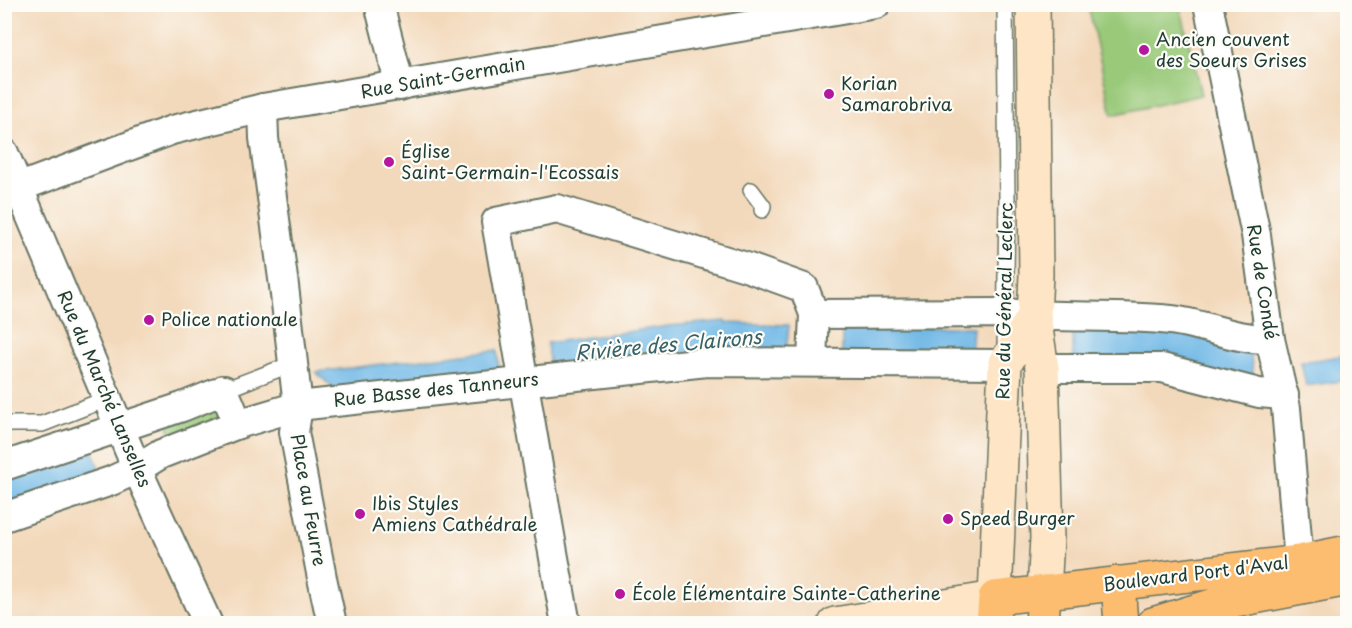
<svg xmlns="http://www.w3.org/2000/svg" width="1352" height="628" font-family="'Playpen Sans',sans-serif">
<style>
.green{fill:#99c979;stroke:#5c8356;stroke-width:1.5}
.water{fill:#6eb7e6;stroke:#467a8d;stroke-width:1.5}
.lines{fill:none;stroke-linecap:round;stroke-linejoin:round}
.lane-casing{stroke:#697463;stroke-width:18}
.street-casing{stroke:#697463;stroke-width:32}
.secondary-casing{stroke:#697463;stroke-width:36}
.primary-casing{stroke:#697463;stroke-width:36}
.lane{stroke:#fff;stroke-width:15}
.street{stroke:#fff;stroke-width:28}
.secondary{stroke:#fee5c5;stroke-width:33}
.primary{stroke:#fdbd6f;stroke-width:33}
.poi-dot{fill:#b5179e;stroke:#fdfcf7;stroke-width:2}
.labels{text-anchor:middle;stroke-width:4.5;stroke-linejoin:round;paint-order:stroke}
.poi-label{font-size:18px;fill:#1f3d34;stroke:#fdfcf7;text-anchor:start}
.street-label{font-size:18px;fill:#1f3d34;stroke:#fdfcf7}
.water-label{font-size:20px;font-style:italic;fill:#376269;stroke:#fdfcf7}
</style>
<rect width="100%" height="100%" fill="#fdfcf7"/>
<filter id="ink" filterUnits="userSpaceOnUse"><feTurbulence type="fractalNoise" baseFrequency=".0167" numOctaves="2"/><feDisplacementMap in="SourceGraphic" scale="12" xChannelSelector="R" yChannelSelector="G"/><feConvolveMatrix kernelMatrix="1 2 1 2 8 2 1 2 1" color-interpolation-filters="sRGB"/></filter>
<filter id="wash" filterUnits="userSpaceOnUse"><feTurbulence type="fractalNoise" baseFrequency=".008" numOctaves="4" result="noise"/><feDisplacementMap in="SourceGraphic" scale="24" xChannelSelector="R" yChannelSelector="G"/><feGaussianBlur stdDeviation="1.35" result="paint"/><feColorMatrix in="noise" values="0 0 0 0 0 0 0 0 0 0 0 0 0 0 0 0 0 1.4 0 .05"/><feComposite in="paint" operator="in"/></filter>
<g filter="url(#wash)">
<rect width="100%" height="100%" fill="#f3d9bb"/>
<!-- green -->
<g class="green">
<polygon points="1088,5 1180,5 1201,95 1112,115"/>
<polygon points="221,397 230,421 175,443 165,419"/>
</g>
<!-- water -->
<g class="water">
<polygon points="725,321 726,323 789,325 786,352 550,369 547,343 669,326"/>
<polygon points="842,326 973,327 971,356 842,355"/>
<polygon points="1073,330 1165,330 1250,349 1254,380 1073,358"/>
<polygon points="497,350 500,375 338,393 316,372"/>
<polygon points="1347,355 1347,380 1306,386 1301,362"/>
<polygon points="90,445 101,473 5,503 4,473"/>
</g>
</g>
<g filter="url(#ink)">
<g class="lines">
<!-- lane casing -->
<g class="lane-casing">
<g id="lane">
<polyline points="1005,4 1007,198 1005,352"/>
<polyline points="751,190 763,206 762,210"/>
<polyline points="221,383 224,390 292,364"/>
<polyline points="4,424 42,424 109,398"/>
</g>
</g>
<!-- street casing -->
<g class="street-casing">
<g id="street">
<polyline points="379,4 400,86"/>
<polyline points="1208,4 1256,235 1270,339 1286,408 1299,562"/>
<polyline points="263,108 264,138 284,286 298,406 294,432 322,578 332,624"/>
<polyline points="4,153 137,469 208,624"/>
<polyline points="4,193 172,130 263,108 876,4"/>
<path d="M814 314 1005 313C1060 319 1116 314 1171 320 1205 324 1236 340 1270 339"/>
<polyline points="1042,368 1162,368 1259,393 1284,395"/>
<polyline points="4,466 182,407 224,390 238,424"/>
<polyline points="4,517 111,481 137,469 161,454 238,424 298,406 707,362 1005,364"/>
<path d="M566 624C541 490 520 356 496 222L557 209 746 267 804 288 814 314 812 361"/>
</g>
</g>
<!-- secondary casing -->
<g class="secondary-casing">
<g id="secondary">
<polyline points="1033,4 1036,275 1034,316 1042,368 1047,538 1044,592"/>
<polyline points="835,624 995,598 1005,364 1034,316"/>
</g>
</g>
<!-- primary casing -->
<g class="primary-casing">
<g id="primary">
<polyline points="1118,583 1121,624"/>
<polyline points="993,624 995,598 1299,562 1348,552"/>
<polyline points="1042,624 1044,592"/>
<polyline points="1153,624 1218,604 1348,579"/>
</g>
</g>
<!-- lane -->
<use href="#lane" class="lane"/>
<!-- street -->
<use href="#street" class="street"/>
<!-- secondary -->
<use href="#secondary" class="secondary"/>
<!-- primary -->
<use href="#primary" class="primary"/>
</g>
</g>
<!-- markers -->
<g class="poi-dot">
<circle cx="1144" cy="50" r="6"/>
<circle cx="829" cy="94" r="6"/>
<circle cx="389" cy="162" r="6"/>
<circle cx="149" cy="320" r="6"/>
<circle cx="360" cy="514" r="6"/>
<circle cx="948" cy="519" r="6"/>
<circle cx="620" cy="594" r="6"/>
</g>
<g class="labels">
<!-- poi labels -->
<g class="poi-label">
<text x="1156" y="46">Ancien couvent<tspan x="1156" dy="21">des Soeurs Grises</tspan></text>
<text x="841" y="90">Korian<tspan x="841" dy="21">Samarobriva</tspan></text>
<text x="401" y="158">Église<tspan x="401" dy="21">Saint-Germain-l'Ecossais</tspan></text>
<text x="161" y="326">Police nationale</text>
<text x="372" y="510">Ibis Styles<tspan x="372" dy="21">Amiens Cathédrale</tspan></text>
<text x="960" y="525">Speed Burger</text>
<text x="632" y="600">École Élémentaire Sainte-Catherine</text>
</g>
<!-- street labels -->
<g class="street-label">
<text transform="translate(443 78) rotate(-10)" y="6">Rue Saint-Germain</text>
<text transform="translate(1262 282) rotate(81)" y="6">Rue de Condé</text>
<text transform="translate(1005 301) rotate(-89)" y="6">Rue du Général Leclerc</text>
<text transform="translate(104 389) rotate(67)" y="6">Rue du Marché Lanselles</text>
<text transform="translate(436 390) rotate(-6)" y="6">Rue Basse des Tanneurs</text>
<text transform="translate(308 500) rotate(80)" y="6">Place au Feurre</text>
<text transform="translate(1196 574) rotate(-7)" y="6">Boulevard Port d'Aval</text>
</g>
<!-- water labels -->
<g class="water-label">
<text transform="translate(668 345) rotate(-5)" y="7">Rivière des Clairons</text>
</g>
</g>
<!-- margin -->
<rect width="1352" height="628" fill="none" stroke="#fdfcf7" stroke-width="24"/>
</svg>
